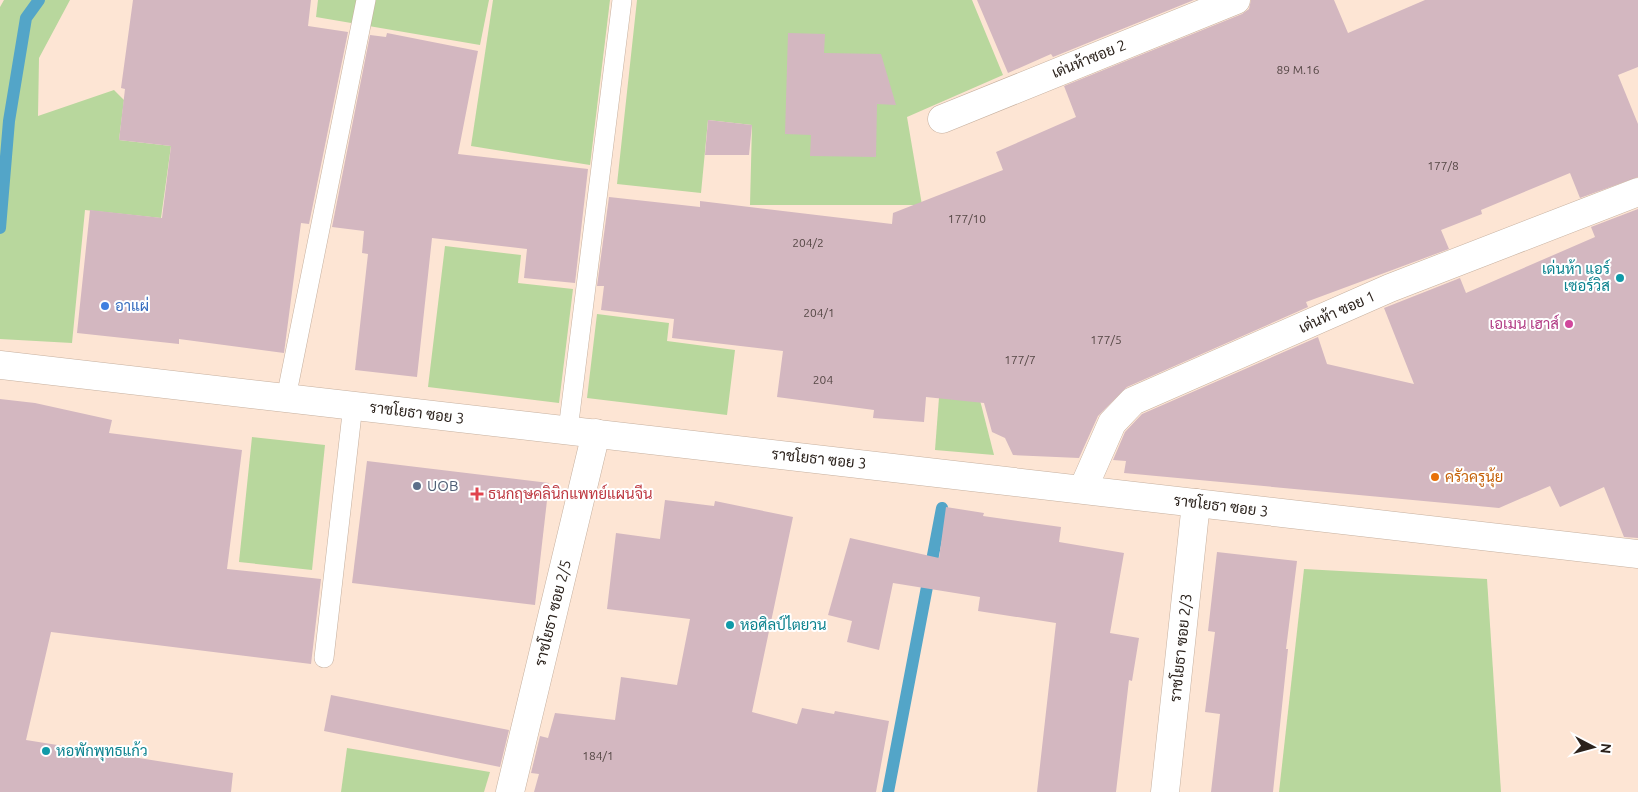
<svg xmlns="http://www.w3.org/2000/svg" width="1638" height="792" font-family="Ubuntu,Sarabun,sans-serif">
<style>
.green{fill:#b8d79d}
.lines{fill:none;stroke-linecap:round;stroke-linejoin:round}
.stream{stroke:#53a5c8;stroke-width:12}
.building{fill:#d3b7c0}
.service-casing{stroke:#c6b09f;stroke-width:20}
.minor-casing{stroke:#c6b09f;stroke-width:29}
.service{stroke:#fff;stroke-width:19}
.minor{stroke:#fff;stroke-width:28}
.culture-dot{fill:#0f9aa8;stroke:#fff;stroke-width:2}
.shop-dot{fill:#3f7fe0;stroke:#fff;stroke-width:2}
.hotel-dot{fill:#d1479c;stroke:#fff;stroke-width:2}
.food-dot{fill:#e8710a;stroke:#fff;stroke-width:2}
.service-dot{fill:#5c6f8a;stroke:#fff;stroke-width:2}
.health-dot{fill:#e0444e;stroke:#fff;stroke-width:2}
.labels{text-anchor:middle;stroke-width:4;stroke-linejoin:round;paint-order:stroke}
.number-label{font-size:12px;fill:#554745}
.street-label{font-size:15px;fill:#2b221c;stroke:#fff}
.culture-label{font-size:15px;fill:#0d838f;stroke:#fff;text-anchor:start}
.shop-label{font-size:15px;fill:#366cbe;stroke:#fff;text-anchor:start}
.hotel-label{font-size:15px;fill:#b23c85;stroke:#fff;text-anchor:end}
.food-label{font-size:15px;fill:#c56008;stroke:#fff;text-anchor:start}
.service-label{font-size:15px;fill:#4e5e75;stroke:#fff;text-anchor:start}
.health-label{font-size:15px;fill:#be3a42;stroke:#fff;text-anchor:start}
</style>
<rect width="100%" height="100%" fill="#fde5d4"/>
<!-- green -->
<g class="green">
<polygon points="4,0 70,0 39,58 38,116 114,90 124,100 119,140 171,146 161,218 85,210 72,343 0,339 0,7"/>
<polygon points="318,0 489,0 480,45 316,17"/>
<polygon points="493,0 610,0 590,165 471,146"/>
<polygon points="637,0 972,0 1003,75 907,117 922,205 750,205 752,125 708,120 701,193 617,184"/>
<polygon points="445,246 521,255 518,283 573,289 559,403 428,387"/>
<polygon points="946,306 960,322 994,455 935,450"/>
<polygon points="597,314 669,323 667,341 735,350 727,415 587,398"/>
<polygon points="252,437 325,445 312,570 239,562"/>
<polygon points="1304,569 1487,579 1501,792 1279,792"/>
<polygon points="347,748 490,772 484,792 341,792"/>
</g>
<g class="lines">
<!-- stream -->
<g class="stream">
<polyline points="0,228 9,121 26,18 39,0"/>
<polyline points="888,792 942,508"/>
</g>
</g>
<!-- building -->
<g class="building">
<polygon points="133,0 311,0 308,26 348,32 309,224 301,223 284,353 179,339 179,344 77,333 90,210 162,218 171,146 119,140 125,89 121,88"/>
<polygon points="977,0 1194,0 1053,57 1051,54 1008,73"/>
<polygon points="1251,0 1334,0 1348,33 1425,0 1638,0 1638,67 1618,75 1638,124 1638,177 1580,198 1570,173 1481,210 1482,214 1441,230 1449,249 1306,302 1308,307 1127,387 1098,416 1079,458 1013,455 1005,438 992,432 984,403 926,397 924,422 873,418 874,410 777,397 783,351 672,338 674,319 601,310 604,286 597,286 609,197 700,207 700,201 892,224 893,213 1003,170 996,152 1076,117 1064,86 1242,14 1249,9"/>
<polygon points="387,33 478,51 458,154 588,169 575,283 524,278 527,249 432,238 417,377 355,370 368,254 362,253 364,231 332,227 370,35 386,37"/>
<polygon points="788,33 825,34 824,53 881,54 896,105 877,104 876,157 810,156 811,135 785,134"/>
<polygon points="708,120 752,125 749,155 705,155"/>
<polygon points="1638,209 1638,538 1624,537 1604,487 1560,507 1550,486 1499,508 1124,473 1126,461 1113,460 1125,432 1142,414 1318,337 1327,364 1414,384 1384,308 1460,278 1466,293 1595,237 1591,227"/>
<polygon points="0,399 35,403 112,420 109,433 242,450 227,569 321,579 311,664 51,632 26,740 233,773 231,792 0,792"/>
<polygon points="367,461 549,483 535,605 352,583"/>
<polygon points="665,500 714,506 715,501 793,517 752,712 797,724 802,708 834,714 835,711 889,721 876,792 534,792 539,774 531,773 540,736 548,738 555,713 615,720 621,677 677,685 690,619 607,609 616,533 660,539"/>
<polygon points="946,507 984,513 983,516 1061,527 1059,542 1124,553 1110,633 1139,638 1132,681 1129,680 1116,792 1037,792 1056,623 978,611 980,597 893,583 879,650 847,642 852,621 828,615 850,538 939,558"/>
<polygon points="1217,552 1297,561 1286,649 1288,649 1273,792 1211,792 1220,714 1205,712 1215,632 1208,631"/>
<polygon points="331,695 509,730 500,767 324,731"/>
</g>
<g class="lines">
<!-- service casing -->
<g class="service-casing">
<g id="service">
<polyline points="286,398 366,0"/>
<polyline points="568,430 622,0"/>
<polyline points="324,658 353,405"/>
</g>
</g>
<!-- minor casing -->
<g class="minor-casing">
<g id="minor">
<polyline points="942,119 1236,0"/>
<polyline points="0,365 1638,554"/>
<polyline points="1083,489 1112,423 1133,401 1390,288 1638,192"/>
<polyline points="510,792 596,433"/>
<polyline points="1165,792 1196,503"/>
</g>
</g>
<!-- service -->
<use href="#service" class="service"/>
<!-- minor -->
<use href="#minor" class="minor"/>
</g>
<!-- markers -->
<g class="culture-dot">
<circle cx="1620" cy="278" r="5"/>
<circle cx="730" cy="625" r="5"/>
<circle cx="46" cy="751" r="5"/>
</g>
<circle class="shop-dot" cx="105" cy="306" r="5"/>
<circle class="hotel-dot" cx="1569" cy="324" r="5"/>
<circle class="food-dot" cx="1435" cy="477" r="5"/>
<circle class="service-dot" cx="417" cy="486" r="5"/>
<path class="health-dot" d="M474.5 486.5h5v5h5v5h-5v5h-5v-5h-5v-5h5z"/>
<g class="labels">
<!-- number labels -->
<g class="number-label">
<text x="1298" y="74">89 M.16</text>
<text x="1443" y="170">177/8</text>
<text x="967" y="223">177/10</text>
<text x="808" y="247">204/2</text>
<text x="819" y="317">204/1</text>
<text x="1106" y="344">177/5</text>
<text x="1020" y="364">177/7</text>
<text x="823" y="384">204</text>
<text x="598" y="760">184/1</text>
</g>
<!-- street labels -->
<g class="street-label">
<text transform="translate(1089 59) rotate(-22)" y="5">เด่นห้าซอย 2</text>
<text transform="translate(1337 312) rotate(-24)" y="5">เด่นห้า ซอย 1</text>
<text transform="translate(417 413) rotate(7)" y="5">ราชโยธา ซอย 3</text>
<text transform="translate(819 459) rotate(6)" y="5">ราชโยธา ซอย 3</text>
<text transform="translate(1221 506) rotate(7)" y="5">ราชโยธา ซอย 3</text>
<text transform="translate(553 613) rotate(-76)" y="5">ราชโยธา ซอย 2/5</text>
<text transform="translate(1181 648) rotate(-84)" y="5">ราชโยธา ซอย 2/3</text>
</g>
<!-- culture labels -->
<g class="culture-label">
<text x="1610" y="274" text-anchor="end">เด่นห้า แอร์<tspan x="1610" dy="17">เซอร์วิส</tspan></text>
<text x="740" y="630">หอศิลป์ไตยวน</text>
<text x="56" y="756">หอพักพุทธแก้ว</text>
</g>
<!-- shop labels -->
<g class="shop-label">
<text x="115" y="311">อาแผ่</text>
</g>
<!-- hotel labels -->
<g class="hotel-label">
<text x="1559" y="329">เอเมน เฮาส์</text>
</g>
<!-- food labels -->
<g class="food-label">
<text x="1445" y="482">ครัวครูนุ้ย</text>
</g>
<!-- service labels -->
<g class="service-label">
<text x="427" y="491">UOB</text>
</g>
<!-- health labels -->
<g class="health-label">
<text x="488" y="499">ธนกฤษคลินิกแพทย์แผนจีน</text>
</g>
</g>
<!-- north arrow -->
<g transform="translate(1593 747) rotate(96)" stroke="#ffffff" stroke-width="4" paint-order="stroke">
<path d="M0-4L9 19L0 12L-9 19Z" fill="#2b221c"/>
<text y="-8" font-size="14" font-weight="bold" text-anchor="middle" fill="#2b221c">N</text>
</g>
</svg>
